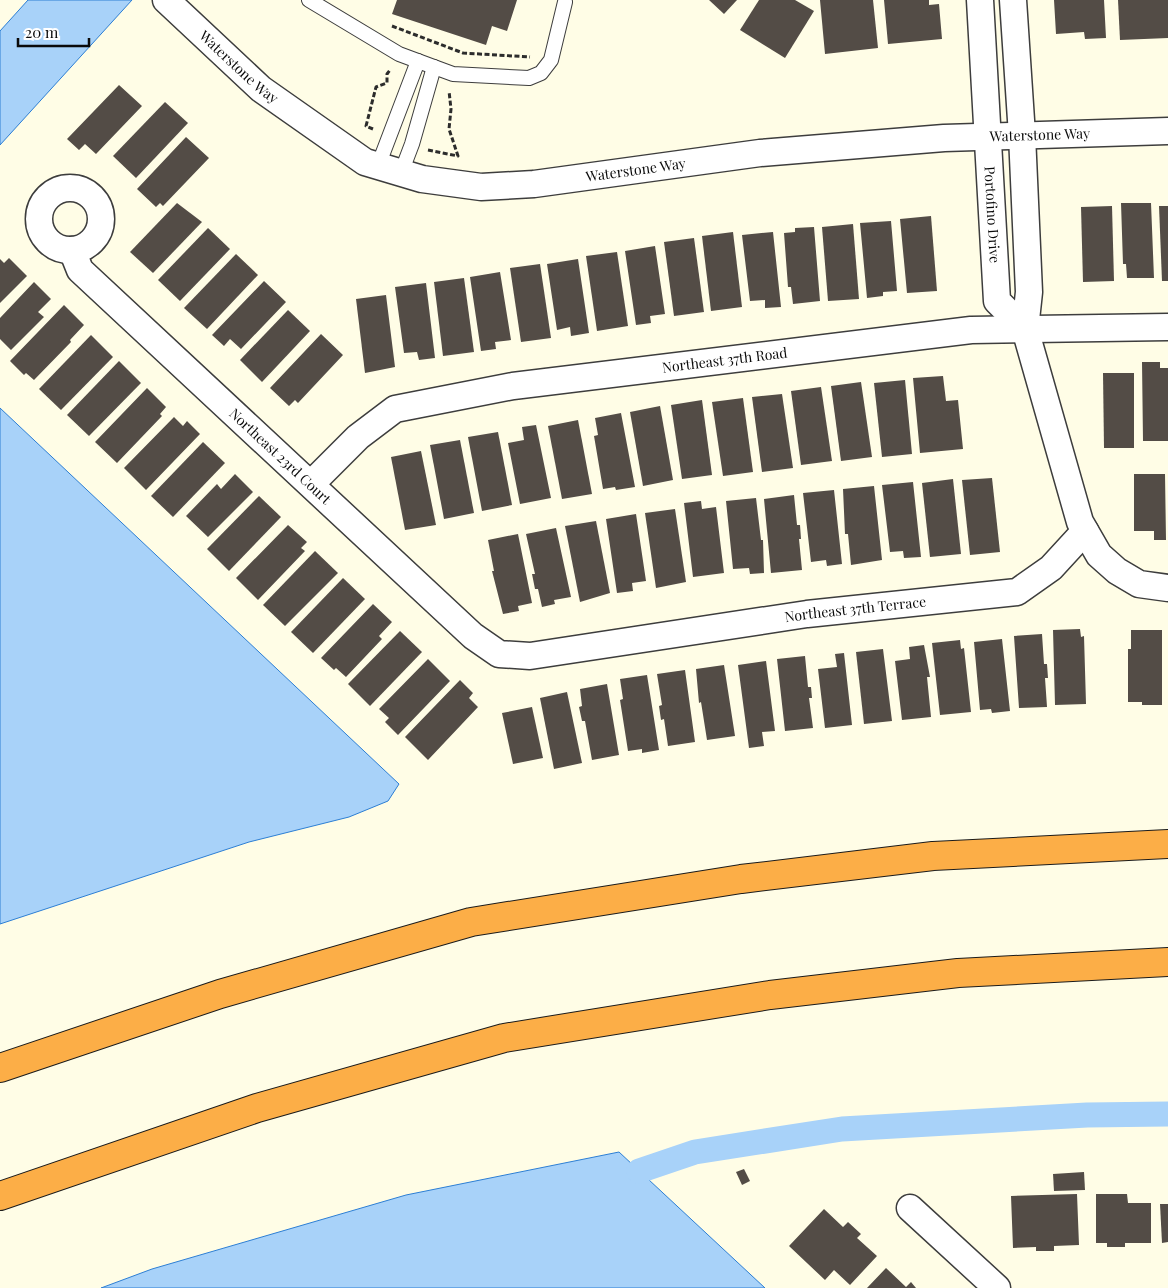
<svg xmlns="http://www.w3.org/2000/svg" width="1168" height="1288" font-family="'Playfair Display',serif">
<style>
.water{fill:#a8d2f9;stroke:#2c7ed4}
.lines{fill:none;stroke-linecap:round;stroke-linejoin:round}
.canal{stroke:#a8d2f9;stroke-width:25}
.building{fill:#534c46}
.lane-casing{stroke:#3d3d3d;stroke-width:16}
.street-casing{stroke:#3d3d3d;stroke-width:29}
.highway-casing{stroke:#1b1b1b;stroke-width:30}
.path{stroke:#2c2c2c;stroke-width:3;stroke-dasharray:5 2.5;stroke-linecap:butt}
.lane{stroke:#fff;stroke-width:14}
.street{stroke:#fff;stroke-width:26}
.highway{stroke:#fcae47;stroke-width:28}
.labels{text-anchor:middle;stroke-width:5;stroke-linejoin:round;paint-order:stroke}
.street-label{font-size:14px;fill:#0a0a0a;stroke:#fff}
</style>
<rect width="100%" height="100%" fill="#fffde6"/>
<!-- water -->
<g class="water">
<polygon points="28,0 132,0 0,145 0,31"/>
<polygon points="0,408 399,784 388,801 349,817 249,842 0,924"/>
<polygon points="619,1152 765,1288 101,1288 152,1269 406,1195"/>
</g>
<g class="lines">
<!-- canal -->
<polyline class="canal" points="639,1171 695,1152 842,1129 1087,1115 1168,1114"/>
</g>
<!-- building -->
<g class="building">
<polygon points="397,0 517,0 507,31 492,26 486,45 392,14"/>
<polygon points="709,0 737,0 724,14"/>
<polygon points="759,0 795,0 814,11 785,58 740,30"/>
<polygon points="820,0 873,0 878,48 825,54"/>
<polygon points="884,0 929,0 929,5 939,4 942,39 888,44"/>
<polygon points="1054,0 1104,0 1106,38 1085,39 1084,32 1056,34"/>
<polygon points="1118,0 1168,0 1168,38 1120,40"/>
<polygon points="119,85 142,106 96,154 85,144 79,150 67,139"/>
<polygon points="165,102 188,123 136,178 113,156"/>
<polygon points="186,137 209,158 163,206 160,203 156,207 137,189"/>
<polygon points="177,203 202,222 153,273 130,252"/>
<polygon points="1121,203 1151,203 1154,278 1127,278 1126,264 1123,264"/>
<polygon points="1112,206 1114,281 1083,282 1081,207"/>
<polygon points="1159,206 1168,206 1168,281 1162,281"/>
<polygon points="931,216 937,291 907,293 900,219"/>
<polygon points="891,221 897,291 883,292 883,296 867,298 860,223"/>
<polygon points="853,224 859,299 828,301 822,227"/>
<polygon points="814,227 820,301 793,304 791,287 788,287 784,233 795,232 795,228"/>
<polygon points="208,228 230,249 180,301 158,280"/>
<polygon points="733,232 742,307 711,311 702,236"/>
<polygon points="773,232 781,307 765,308 765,300 750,301 742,235"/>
<polygon points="694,238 704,312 674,316 664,242"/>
<polygon points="655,246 665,314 650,316 651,323 636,325 625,251"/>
<polygon points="617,252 628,326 597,331 586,256"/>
<polygon points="236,254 258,275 207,329 184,308"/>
<polygon points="9,258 27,276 0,303 0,259 4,263"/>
<polygon points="578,259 589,333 571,336 570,327 557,330 547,264"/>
<polygon points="540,264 551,338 521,342 510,268"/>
<polygon points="500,272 511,340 495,342 496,349 481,351 470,277"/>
<polygon points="464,278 474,352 443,356 434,282"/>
<polygon points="264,281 286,302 241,349 230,339 224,346 212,335"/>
<polygon points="34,282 51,299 38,312 44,317 11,350 0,339 0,318"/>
<polygon points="426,283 435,358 419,360 417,352 404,353 395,287"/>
<polygon points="386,295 395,367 365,373 356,299"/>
<polygon points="64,305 84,325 70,340 71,342 34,380 26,373 24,375 10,361"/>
<polygon points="288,310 310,331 262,382 240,360"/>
<polygon points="321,334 343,355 298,403 295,400 289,406 270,388"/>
<polygon points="91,335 113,357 61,410 39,389"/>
<polygon points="119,361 141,383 89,436 67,415"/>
<polygon points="1142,362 1160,362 1160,368 1168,368 1168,441 1143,441"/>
<polygon points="1103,373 1134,373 1134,448 1104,448"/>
<polygon points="943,376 946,401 958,400 963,449 920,453 913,378"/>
<polygon points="905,380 912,454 882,457 874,383"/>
<polygon points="861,382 872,457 841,461 831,386"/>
<polygon points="821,387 832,461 801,465 791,391"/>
<polygon points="147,388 166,407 160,414 162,416 117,463 95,442"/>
<polygon points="782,394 793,468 762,472 752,397"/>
<polygon points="743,398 753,472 723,476 712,402"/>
<polygon points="702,400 712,475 682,479 671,405"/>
<polygon points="660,406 673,480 643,486 630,412"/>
<polygon points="621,413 635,487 616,490 615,487 603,489 594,436 598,435 595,418"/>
<polygon points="174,417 183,426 187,421 200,434 146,490 124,468"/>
<polygon points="578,420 592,494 562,499 548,426"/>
<polygon points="536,425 551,498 520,504 508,443 524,440 522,427"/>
<polygon points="498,432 512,505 482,511 468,437"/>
<polygon points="460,440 474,513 444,519 430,445"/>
<polygon points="203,442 225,463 173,517 151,496"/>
<polygon points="421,451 436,525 405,530 391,457"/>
<polygon points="235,474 253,492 208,537 186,516 217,484 221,489"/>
<polygon points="1134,474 1165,474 1166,540 1154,540 1154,531 1134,531"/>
<polygon points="992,478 1000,552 970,555 962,480"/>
<polygon points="953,479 961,554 930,557 922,483"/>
<polygon points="913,482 921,557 904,558 903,551 890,552 882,485"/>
<polygon points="874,486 882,560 851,565 848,534 845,534 843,489"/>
<polygon points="834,490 842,564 827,566 826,560 811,562 803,493"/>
<polygon points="794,495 797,525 800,525 801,539 799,539 802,570 771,573 764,499"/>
<polygon points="259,496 281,517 229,571 207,549"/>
<polygon points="756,498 761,540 763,540 764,573 750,574 749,568 733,569 726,501"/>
<polygon points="701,501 702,509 716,507 724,573 693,577 684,503"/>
<polygon points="675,509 686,582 656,588 645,513"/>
<polygon points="636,514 646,581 632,583 633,591 617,593 606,519"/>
<polygon points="596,521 610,593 580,602 565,526"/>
<polygon points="288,525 307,542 301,548 305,551 258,600 236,578"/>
<polygon points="556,528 571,597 554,600 555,604 542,607 538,589 535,589 532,574 535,574 526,534"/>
<polygon points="518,534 532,603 518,606 519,611 503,614 492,571 494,571 488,540"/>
<polygon points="315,551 338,573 285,626 263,605"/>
<polygon points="343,578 365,599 313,653 291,632"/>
<polygon points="373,604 392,622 379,636 382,639 346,677 336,668 334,670 321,658"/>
<polygon points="1080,629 1081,637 1084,636 1086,704 1055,705 1053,630"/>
<polygon points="1131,630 1162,630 1162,705 1142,705 1142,702 1128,702 1128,649 1131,649"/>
<polygon points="400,631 422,652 370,706 348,684"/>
<polygon points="1042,634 1044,664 1047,664 1048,678 1045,678 1047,707 1019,708 1014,636"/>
<polygon points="1002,639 1010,711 992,713 991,709 980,710 974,642"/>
<polygon points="960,640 961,649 964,648 971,712 940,715 932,643"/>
<polygon points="924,645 930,677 927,677 931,717 902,720 895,661 910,659 909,647"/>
<polygon points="883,649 892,721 864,724 856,652"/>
<polygon points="844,653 852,725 825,728 818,669 837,667 835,654"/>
<polygon points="805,656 808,687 811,687 812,698 809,698 813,728 785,731 777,659"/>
<polygon points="428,659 450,681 398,735 385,722 389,718 379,709"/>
<polygon points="766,661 775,731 762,732 764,746 749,748 738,665"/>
<polygon points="724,665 735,736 707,740 701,702 699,703 696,669"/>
<polygon points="685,670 695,742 668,746 664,719 661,720 659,706 662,705 657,674"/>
<polygon points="647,675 659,750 642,753 642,749 628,751 620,700 623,699 620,679"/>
<polygon points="460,680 473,693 469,698 478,707 428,760 405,737"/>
<polygon points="607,684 619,755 592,760 585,721 582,721 579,707 582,706 580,689"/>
<polygon points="567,692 582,763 554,769 540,698"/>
<polygon points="532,707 543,758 513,764 502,713"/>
<polygon points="744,1169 750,1181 742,1185 736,1172"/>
<polygon points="1084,1172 1085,1190 1054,1191 1053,1174"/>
<polygon points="1077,1194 1079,1245 1054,1246 1054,1251 1036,1251 1036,1247 1013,1248 1011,1196"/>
<polygon points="1096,1194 1127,1194 1128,1203 1151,1203 1151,1243 1125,1243 1125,1247 1107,1247 1107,1243 1096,1243"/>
<polygon points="1160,1204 1168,1204 1168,1242 1162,1243"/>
<polygon points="824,1209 843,1227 848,1222 861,1234 857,1238 877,1256 850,1285 834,1270 825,1280 789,1246"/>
<polygon points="886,1268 906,1287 911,1282 916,1288 867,1288"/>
</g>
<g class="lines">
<!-- lane casing -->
<g class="lane-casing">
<g id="lane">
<polyline points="309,0 399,54 434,67 453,74 529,78 541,73 551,60 565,2"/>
<polyline points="378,166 418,61"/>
<polyline points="401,173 412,144 434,67"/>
</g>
</g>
<!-- street casing -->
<g class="street-casing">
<g id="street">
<path id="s1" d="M166 0 261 89 365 162 422 179 481 187 534 184 760 153 944 138 1168 131"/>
<path id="s2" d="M980 0 997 301 1025 329"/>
<polyline points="1013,0 1022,135 1029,292 1025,329 1080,522 1099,555 1117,571 1139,584 1168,588"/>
<circle cx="70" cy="219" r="31"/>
<path id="s3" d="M72 250 80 270 473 636 499 654 530 656 807 614 1017 592 1051 568 1085 531"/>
<path id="s4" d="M312 483 358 437 395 409 513 386 971 330 1168 327"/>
<polyline points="910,1208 997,1288"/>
</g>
</g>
<!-- highway casing -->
<g class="highway-casing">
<g id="highway">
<polyline points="0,1068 220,994 471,922 741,879 933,856 1168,844"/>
<polyline points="0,1196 257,1108 504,1038 770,995 958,973 1168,962"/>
</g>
</g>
<!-- path -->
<g class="path">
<polyline points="392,26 463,53 530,57"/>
<polyline points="373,129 366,126 376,87 387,83 387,74 390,70"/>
<polyline points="428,150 458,156 449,129 451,109 449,91"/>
</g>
<!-- lane -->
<use href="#lane" class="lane"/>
<!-- street -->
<use href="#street" class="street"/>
<!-- highway -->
<use href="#highway" class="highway"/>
</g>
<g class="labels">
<!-- street labels -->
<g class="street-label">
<text dy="5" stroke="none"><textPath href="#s1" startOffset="99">Waterstone Way</textPath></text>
<text dy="5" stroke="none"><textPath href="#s1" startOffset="938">Waterstone Way</textPath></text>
<text dy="5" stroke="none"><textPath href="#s1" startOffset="532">Waterstone Way</textPath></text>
<text dy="5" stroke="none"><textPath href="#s2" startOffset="215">Portofino Drive</textPath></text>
<text dy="5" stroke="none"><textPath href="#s4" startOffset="445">Northeast 37th Road</textPath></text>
<text dy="5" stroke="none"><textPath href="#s3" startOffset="295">Northeast 23rd Court</textPath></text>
<text dy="5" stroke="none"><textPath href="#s3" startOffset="950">Northeast 37th Terrace</textPath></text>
</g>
</g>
<!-- scale -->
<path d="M18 38v8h71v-8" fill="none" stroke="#0a0a0a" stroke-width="2.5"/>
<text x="25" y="38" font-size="15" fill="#0a0a0a" stroke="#ffffff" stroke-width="4" paint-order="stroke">20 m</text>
</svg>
